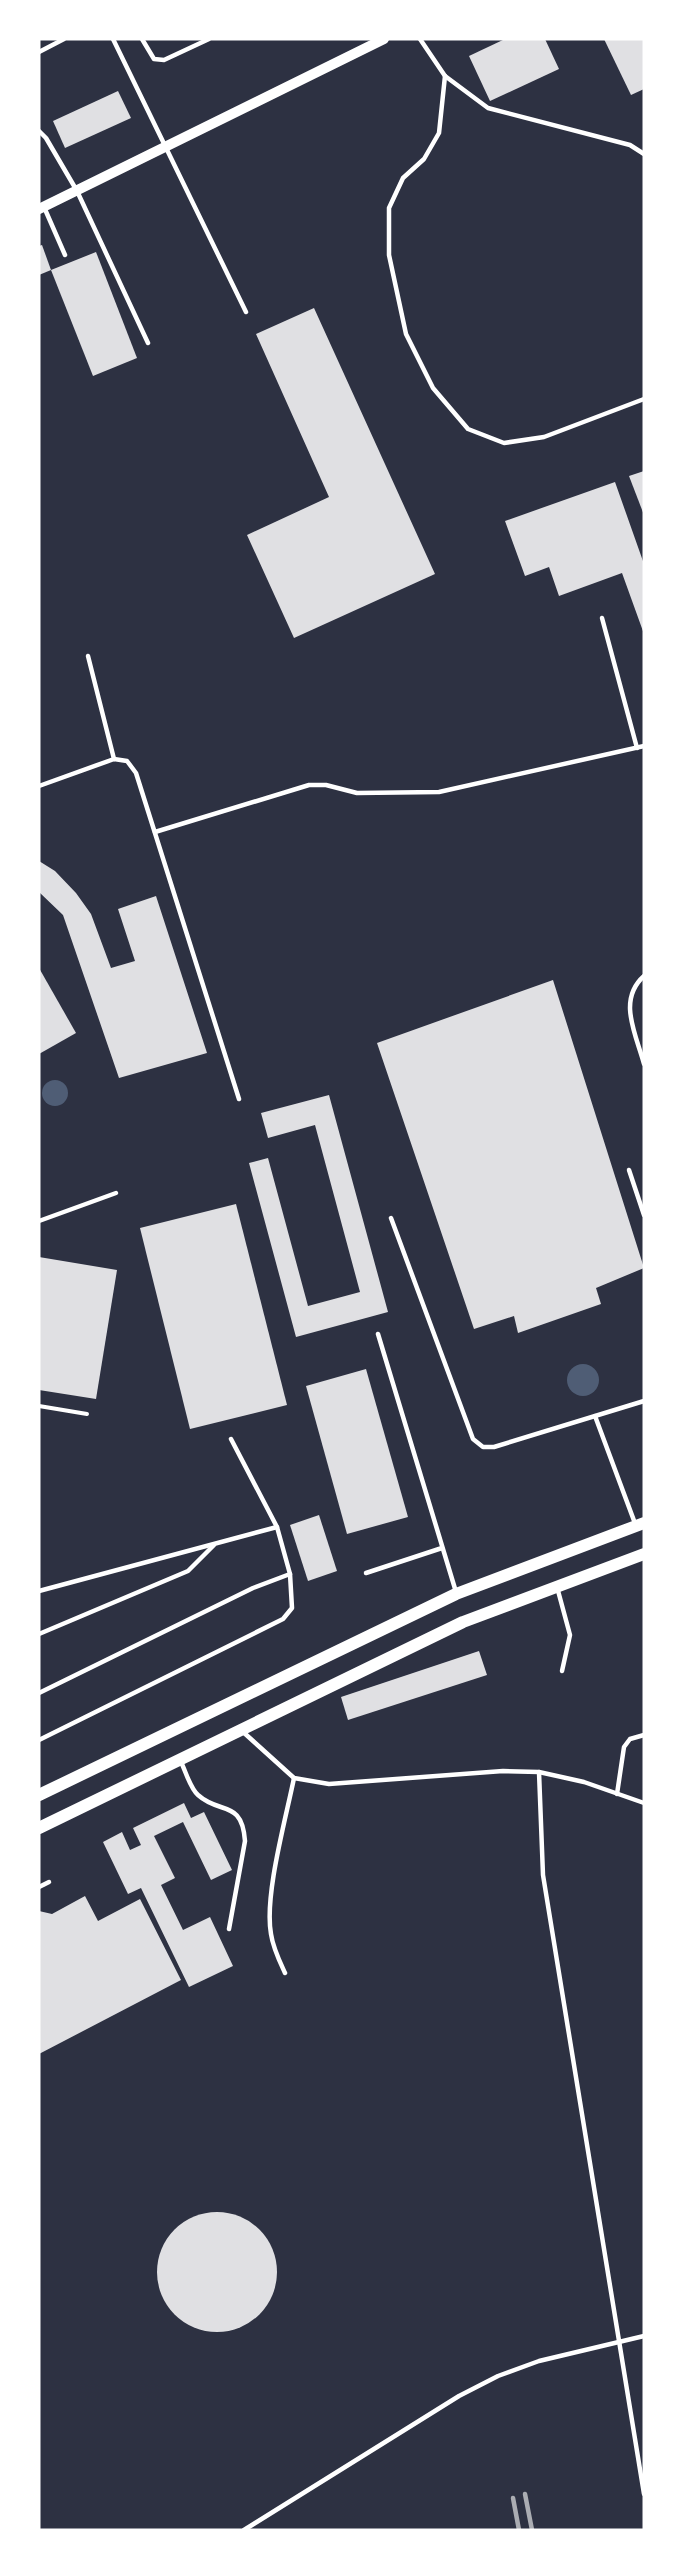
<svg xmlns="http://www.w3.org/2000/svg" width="683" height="2569" font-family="Helvetica,sans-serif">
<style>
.water{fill:#4f5d75}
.building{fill:#e0e0e3}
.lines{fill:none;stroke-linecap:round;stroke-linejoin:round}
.path{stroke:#fff;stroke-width:4}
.service{stroke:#fff;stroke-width:4.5}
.tertiary{stroke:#fff;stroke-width:10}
.secondary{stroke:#fff;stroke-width:12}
.rail{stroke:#abadb3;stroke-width:4.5}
</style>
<rect width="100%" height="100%" fill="#2d3142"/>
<!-- water -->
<g class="water">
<circle cx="55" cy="1093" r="13"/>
<circle cx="583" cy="1380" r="16"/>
</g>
<!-- building -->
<g class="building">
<polygon points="505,39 545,39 559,69 490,101 469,56"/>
<polygon points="604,39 644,39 644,89 631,95"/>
<polygon points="118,91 131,118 65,148 53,121"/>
<polygon points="42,245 51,270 39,275 39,246"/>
<polygon points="96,252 137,358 93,376 51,270"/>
<polygon points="314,308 435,574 294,638 247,535 329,497 256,334"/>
<polygon points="644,471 644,515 629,476"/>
<polygon points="615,482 644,564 644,634 622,573 559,596 549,567 525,576 505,521"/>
<polygon points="39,861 55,871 76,893 91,914 111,968 135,961 118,909 156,896 207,1053 119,1078 63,915 39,892"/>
<polygon points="39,968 76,1033 39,1054"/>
<polygon points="553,980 644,1268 596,1288 601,1304 518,1333 514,1316 474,1329 377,1043"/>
<polygon points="329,1095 388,1312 296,1337 249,1163 268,1158 308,1306 360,1292 315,1125 268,1138 261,1113"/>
<polygon points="236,1204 287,1405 190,1429 140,1228"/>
<polygon points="39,1257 117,1270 96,1399 39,1390"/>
<polygon points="366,1369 408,1517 347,1534 306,1386"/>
<polygon points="319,1515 337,1571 308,1581 290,1525"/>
<polygon points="479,1651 487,1675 348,1720 341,1697"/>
<polygon points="184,1803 191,1818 204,1812 232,1870 211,1880 183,1822 154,1836 175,1878 161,1885 183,1930 210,1917 233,1966 189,1987 141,1888 128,1894 103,1842 122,1832 130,1850 141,1845 133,1828"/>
<polygon points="85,1896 98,1921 140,1899 181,1980 39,2054 39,1911 52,1914"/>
<circle cx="217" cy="2272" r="60"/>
</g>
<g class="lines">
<!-- path -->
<polyline class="path" points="39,1406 87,1414"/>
<!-- service -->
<g class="service">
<polyline points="113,39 246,312"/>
<polyline points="142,39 154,59 164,60 209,39"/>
<polyline points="420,39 445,76 488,108 630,145 644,154"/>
<polyline points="39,52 64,39"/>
<polyline points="445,76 439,133 424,159 403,178 389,208 389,255 406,334 433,388 468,429 504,443 544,437 644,399"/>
<polyline points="39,131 46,138 77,191 148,343"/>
<polyline points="44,207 65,255"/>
<polyline points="602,618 637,748"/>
<polyline points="88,656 114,759"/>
<polyline points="39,786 114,759 127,761 136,773 239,1099"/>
<polyline points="155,832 309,785 326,785 357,793 439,792 644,746"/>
<path d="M644 976C617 1000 636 1034 644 1064"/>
<polyline points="629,1170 644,1215"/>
<polyline points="391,1218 473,1439 483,1447 494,1447 644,1401"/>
<polyline points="39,1221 116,1193"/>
<polyline points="378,1334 456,1592"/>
<polyline points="595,1416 636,1526"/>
<polyline points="366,1573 442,1548"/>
<polyline points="557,1587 570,1635 562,1671"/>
<polyline points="39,1591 277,1527"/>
<polyline points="39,1634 188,1571 214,1545"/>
<polyline points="39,1693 253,1588 290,1574 277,1527 231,1439"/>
<polyline points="242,1731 294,1778 329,1784 503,1771 539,1772 584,1782 644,1803"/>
<polyline points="39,1740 283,1619 292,1608 290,1574"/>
<path d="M181 1762C186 1772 190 1788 198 1795 220 1815 242 1799 245 1841L229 1929"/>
<polyline points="539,1772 543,1875 644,2494"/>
<polyline points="617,1794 624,1747 630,1739 644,1735"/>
<polyline points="39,1887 49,1882"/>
<path d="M285 1973C279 1960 273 1948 271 1934 264 1896 286 1818 294 1778"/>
<polyline points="244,2530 459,2396 498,2376 539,2361 644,2336"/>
</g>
<!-- tertiary -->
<polyline class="tertiary" points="39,209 384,39"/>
<!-- secondary -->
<g class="secondary">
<polyline points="39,1795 456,1594 644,1523"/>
<polyline points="39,1828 463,1622 644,1554"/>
</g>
<!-- rail -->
<g class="rail">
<polyline points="525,2494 532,2530"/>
<polyline points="513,2498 519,2530"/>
</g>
</g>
<!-- border -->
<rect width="683" height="2569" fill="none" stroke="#ffffff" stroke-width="81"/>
</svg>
